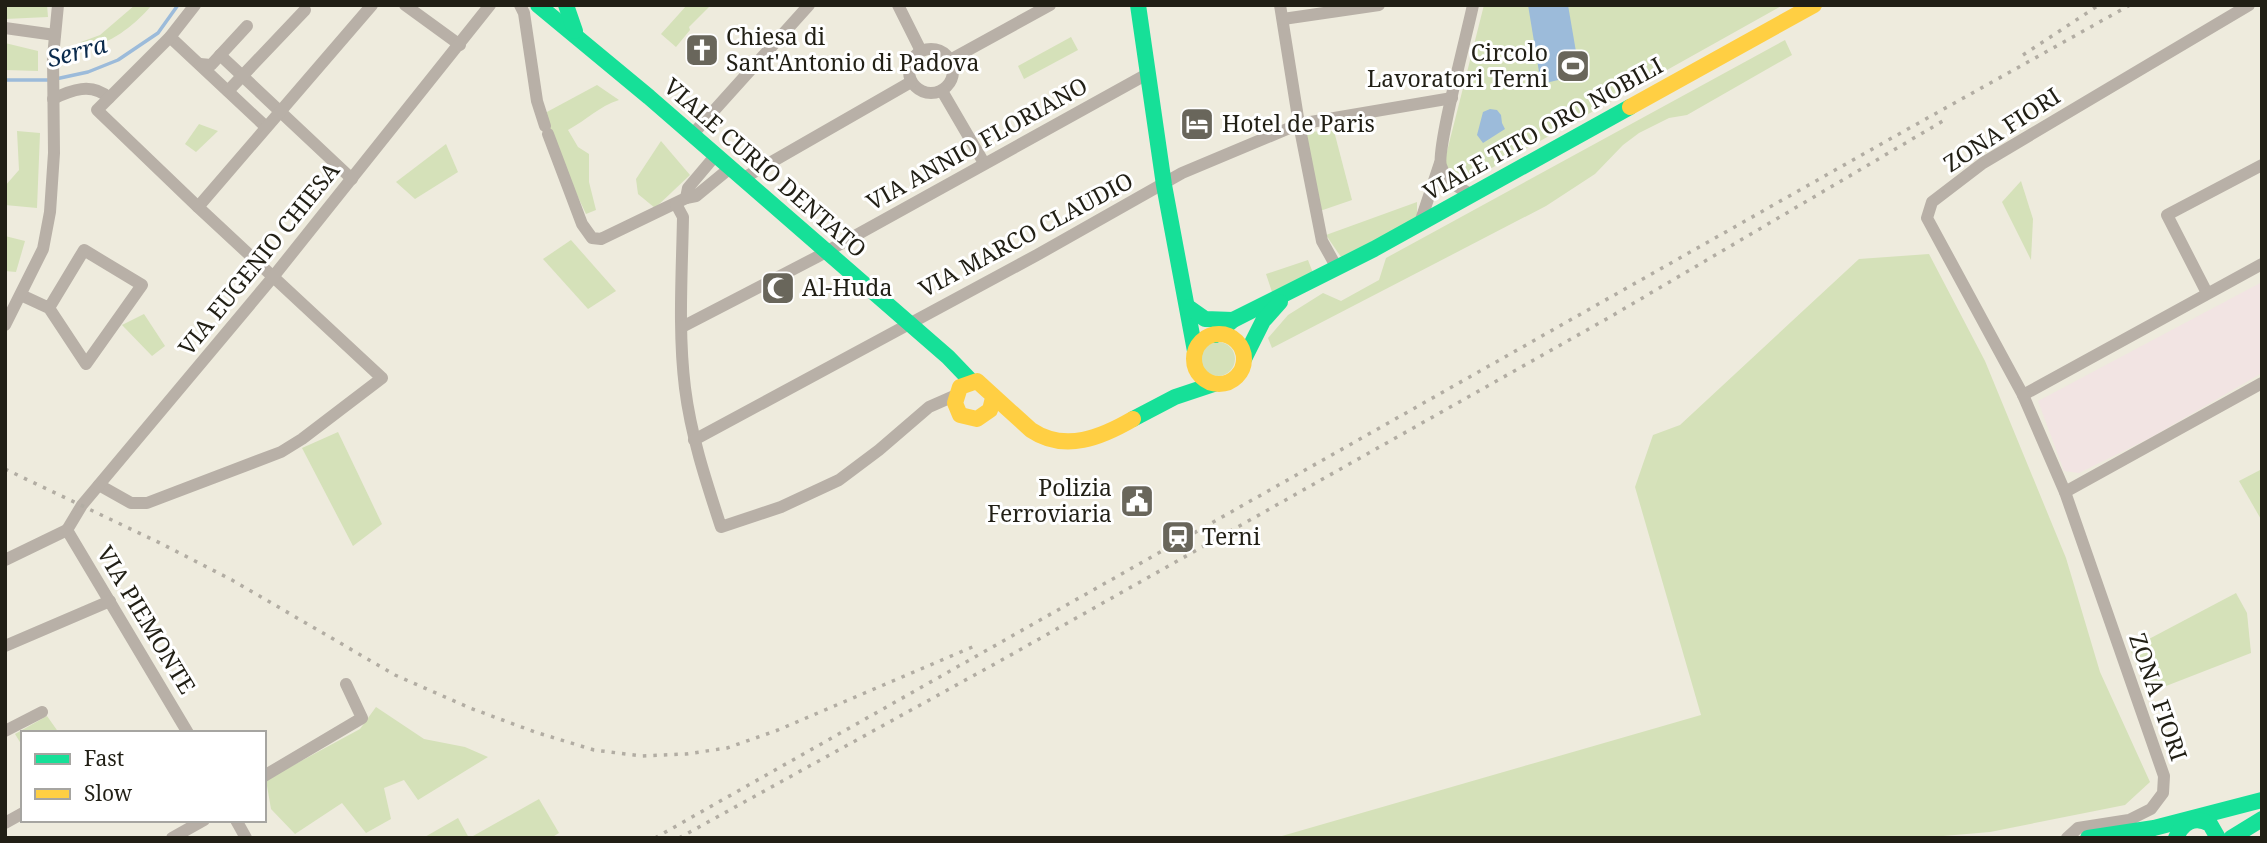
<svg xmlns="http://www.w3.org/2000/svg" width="2267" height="843" font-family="'Noto Serif',serif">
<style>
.industrial{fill:#f2e4e3}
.green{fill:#d5e1b9}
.water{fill:#9cbbda}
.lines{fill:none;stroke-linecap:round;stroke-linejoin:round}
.stream{stroke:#9cbbda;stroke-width:3.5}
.street{stroke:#b8b0a7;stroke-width:12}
.fast{stroke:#16e098;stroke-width:16}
.slow{stroke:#ffcf43;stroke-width:16}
.rail{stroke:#b2ada3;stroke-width:3.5;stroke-dasharray:3.5 7;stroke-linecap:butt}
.labels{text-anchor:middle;stroke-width:6;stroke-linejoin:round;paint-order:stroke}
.poi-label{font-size:23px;fill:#211f15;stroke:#fff;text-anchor:start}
.street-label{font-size:23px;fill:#211f15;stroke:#fff}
.water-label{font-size:24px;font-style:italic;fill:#0a2a4c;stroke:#fff}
</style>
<rect width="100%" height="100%" fill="#eeebdd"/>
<!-- industrial -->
<polygon class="industrial" points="2262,282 2262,373 2150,438 2079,473 2064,471 2038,401"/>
<!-- green -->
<g class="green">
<polygon points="5,5 47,5 48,17 5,19"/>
<path d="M135 5H152C130 30 113 40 83 52L81 42 100 35Z"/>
<polygon points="687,5 711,5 689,27 690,30 676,47 661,34"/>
<polygon points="1484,5 1783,5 1472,179 1453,171 1452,168 1442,171"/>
<polygon points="1071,37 1078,50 1024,79 1018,66"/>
<polygon points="1785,40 1792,55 1687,115 1669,118 1639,133 1623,145 1595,174 1546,206 1272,348 1268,338 1288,315 1323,293 1341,301 1379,280 1386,258"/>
<polygon points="5,43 38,51 38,71 5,70"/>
<path d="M597 85 619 100C598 107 588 119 568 130L578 147 589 154V182L596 210 586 214 560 159 545 113Z"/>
<polygon points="199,124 218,131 196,152 185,144"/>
<polygon points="17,131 40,133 37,208 5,205 5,186 19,170"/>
<polygon points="1334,131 1352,200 1317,212 1299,132"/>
<polygon points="661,141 690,175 655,208 638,194 636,179"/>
<polygon points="446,144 458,172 415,199 396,182"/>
<polygon points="2021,181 2033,219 2031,260 2002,202"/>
<polygon points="1417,202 1417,220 1341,257 1326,235"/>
<polygon points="5,236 25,241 16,272 5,271"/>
<polygon points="571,240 616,291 588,309 543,259"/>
<polygon points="1929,254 1985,361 2066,558 2100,672 2150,782 2125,805 1990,832 1920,838 1275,838 1701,715 1635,487 1653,435 1680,425 1859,259"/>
<polygon points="1308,260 1313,273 1272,292 1266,274"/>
<polygon points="144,314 165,346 152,356 122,325"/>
<circle cx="1218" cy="359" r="17"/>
<polygon points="338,432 382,524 353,546 302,448"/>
<polygon points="2262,469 2262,521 2239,481"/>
<polygon points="2236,593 2247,613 2251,653 2148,693 2130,649"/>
<polygon points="376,707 424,739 465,747 488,757 418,800 404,780 384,788 391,819 366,833 342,803 295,834 271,809 266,780 360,729"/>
<polygon points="47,716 59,733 23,733 23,747 15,734"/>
<polygon points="539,799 559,833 551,838 474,838 473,836"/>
<polygon points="458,818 469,838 423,838"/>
</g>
<!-- water -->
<g class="water">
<polygon points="1528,5 1568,5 1580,75 1541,84"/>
<polygon points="1490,109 1497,110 1501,115 1502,123 1505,129 1483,143 1477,135 1483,112"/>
</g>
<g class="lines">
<!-- stream -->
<polyline class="stream" points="5,80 51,80 88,72 118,60 158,33 178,5"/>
<!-- street -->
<g class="street">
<polyline points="405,5 460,45"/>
<polyline points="520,5 524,13 537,101 545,126"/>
<polyline points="898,5 921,51"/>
<polyline points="1280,5 1299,124 1322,241 1337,268"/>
<polyline points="1283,19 1379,5"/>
<polyline points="5,28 55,35"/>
<polyline points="170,37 266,127"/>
<circle cx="931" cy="71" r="22"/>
<polyline points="220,55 352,179"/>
<polyline points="950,60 1050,5"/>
<polyline points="200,64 211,65 247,26"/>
<polyline points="228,91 305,10"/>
<polyline points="942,91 984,163"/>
<path d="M53 99C71 90 92 82 109 98"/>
<polyline points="548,134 582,224 592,238 601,239 686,198"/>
<polyline points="692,135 809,5"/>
<polyline points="715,156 688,188 686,198 696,196 730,168"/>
<polyline points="742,179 911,82"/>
<path d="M1472 195C1459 188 1446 181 1441 166 1436 150 1468 30 1473 5"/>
<path d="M676 204 683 217C682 273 678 332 685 388 691 436 706 481 721 527L781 507 839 480 879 450 929 407 954 396"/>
<polyline points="198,207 372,5"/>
<polyline points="1420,223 1440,163"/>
<polyline points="2207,293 2167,215 2262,165"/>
<polyline points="21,295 49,308 86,364 142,285 84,250 49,308"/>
<polyline points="5,325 43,249 50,212 54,153 53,57 58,5"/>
<polyline points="682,327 815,258 1149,73"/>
<polyline points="2023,395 2262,264"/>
<polyline points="694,440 1037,255 1182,173 1299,124 1452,98"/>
<polyline points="99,485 131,503 147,503 281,452 302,439 382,378 198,207 97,110 170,37 195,5"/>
<polyline points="2065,492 2262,383"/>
<polyline points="67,530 82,505 273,277 490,5"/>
<polyline points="67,530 188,733"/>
<polyline points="5,560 67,530"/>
<polyline points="5,646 110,601"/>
<polyline points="5,731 42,712"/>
<polyline points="264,776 362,718 346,684"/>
<polyline points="236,820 246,838"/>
<polyline points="5,823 23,813"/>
<polyline points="172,838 204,820"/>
<polyline points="2067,838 2078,828 2129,820 2151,809 2163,793 2164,776 2065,492 2023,395 1927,218 1932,202 1983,163 2249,5"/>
</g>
<!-- fast -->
<g class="fast">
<polyline points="538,5 649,97 948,357 971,381"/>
<polyline points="566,5 575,31"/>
<polyline points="1138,5 1164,185 1195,351"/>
<polyline points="1188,307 1205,319 1233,320"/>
<polyline points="1215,335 1233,320 1374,249 1630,107"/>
<polyline points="1244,359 1263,321 1280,302"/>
<polyline points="1133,419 1175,397 1214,384"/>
<polyline points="2088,838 2154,828 2262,800"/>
<path d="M2176 838C2182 823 2194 815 2210 824L2218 838"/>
<polyline points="2231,838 2262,819"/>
</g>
<!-- slow -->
<g class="slow">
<polyline points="1630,107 1814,5"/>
<circle cx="1219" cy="359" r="25"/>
<path d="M993 398 990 410 977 419 960 415 955 403 960 387 977 381 1031 430C1065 453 1102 437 1133 419"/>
</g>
<!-- rail -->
<g class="rail">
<polyline points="2023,55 2099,5"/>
<polyline points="5,469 160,543 232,580 395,675 470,708 535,732 594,750 642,756 686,754 727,748 778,730 977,645"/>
<polyline points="655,838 1890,139 2130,5"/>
<polyline points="679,838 1000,661 1610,317 1948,118"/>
</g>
</g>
<!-- icons -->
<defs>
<g id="church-square" transform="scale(1.75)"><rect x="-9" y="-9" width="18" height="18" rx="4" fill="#69665b" stroke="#fff"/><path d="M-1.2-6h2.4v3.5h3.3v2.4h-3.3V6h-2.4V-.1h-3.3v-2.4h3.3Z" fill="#fff"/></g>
<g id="stadium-square" transform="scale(1.75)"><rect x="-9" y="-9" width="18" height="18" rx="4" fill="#69665b" stroke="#fff"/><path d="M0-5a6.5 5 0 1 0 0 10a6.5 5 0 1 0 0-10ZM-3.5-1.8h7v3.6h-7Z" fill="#fff"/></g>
<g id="hotel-square" transform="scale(1.75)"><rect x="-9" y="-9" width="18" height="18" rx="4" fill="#69665b" stroke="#fff"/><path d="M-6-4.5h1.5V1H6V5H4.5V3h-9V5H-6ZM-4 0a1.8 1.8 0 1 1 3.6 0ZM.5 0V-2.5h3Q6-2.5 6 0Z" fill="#fff"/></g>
<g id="mosque-square" transform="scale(1.75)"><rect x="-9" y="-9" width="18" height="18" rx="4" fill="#69665b" stroke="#fff"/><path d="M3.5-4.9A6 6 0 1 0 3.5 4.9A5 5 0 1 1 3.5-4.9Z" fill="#fff"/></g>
<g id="civic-square" transform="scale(1.75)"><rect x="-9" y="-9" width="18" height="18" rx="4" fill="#69665b" stroke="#fff"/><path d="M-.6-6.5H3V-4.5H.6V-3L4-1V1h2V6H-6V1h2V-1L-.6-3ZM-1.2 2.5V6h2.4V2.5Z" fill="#fff"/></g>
<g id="station-square" transform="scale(1.75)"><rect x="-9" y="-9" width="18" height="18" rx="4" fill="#69665b" stroke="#fff"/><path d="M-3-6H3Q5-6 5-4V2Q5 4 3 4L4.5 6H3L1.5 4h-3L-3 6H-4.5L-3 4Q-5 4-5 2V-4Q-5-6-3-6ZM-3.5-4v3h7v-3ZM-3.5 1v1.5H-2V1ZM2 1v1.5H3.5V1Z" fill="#fff"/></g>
</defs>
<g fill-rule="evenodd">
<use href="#church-square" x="702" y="50"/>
<use href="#stadium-square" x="1573" y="66"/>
<use href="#hotel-square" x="1197" y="124"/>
<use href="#mosque-square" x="778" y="288"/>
<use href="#civic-square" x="1137" y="501"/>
<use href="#station-square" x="1178" y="537"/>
</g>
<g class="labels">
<!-- poi labels -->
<g class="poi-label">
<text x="726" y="45">Chiesa di<tspan x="726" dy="26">Sant'Antonio di Padova</tspan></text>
<text x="1548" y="61" text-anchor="end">Circolo<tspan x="1548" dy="26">Lavoratori Terni</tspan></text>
<text x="1222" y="132">Hotel de Paris</text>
<text x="802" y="296">Al-Huda</text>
<text x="1112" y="496" text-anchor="end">Polizia<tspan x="1112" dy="26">Ferroviaria</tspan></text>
<text x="1202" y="545">Terni</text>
</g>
<!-- street labels -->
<g class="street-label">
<text transform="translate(1543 129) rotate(-29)" y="8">VIALE TITO ORO NOBILI</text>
<text transform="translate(2002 130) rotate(-33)" y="8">ZONA FIORI</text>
<text transform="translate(977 144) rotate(-29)" y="8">VIA ANNIO FLORIANO</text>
<text transform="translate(765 168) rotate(41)" y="8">VIALE CURIO DENTATO</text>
<text transform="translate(1026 235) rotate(-28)" y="8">VIA MARCO CLAUDIO</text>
<text transform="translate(259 259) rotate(-51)" y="8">VIA EUGENIO CHIESA</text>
<text transform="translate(146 620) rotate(59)" y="8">VIA PIEMONTE</text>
<text transform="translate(2158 697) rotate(71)" y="8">ZONA FIORI</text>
</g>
<!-- water labels -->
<g class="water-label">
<text transform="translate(77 52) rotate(-15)" y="8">Serra</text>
</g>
</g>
<!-- border -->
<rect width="2267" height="843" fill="none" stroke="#211f15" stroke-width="14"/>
<!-- legend -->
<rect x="21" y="731" width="245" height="91" fill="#ffffff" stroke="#a6a5a1" stroke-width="2"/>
<rect x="35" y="754" width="35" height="10" fill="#16e098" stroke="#a6a5a1" stroke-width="2"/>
<text x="84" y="766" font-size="21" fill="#211f15">Fast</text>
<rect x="35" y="789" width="35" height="10" fill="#ffcf43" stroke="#a6a5a1" stroke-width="2"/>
<text x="84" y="801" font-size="21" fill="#211f15">Slow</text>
</svg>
